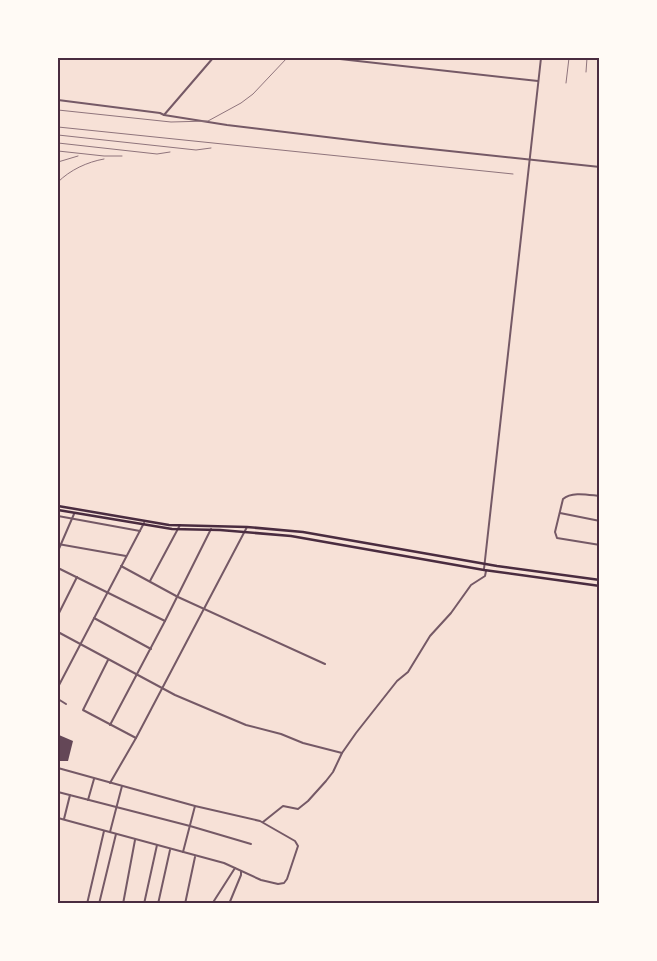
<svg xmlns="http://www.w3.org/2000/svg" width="657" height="961" font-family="'Work Sans',sans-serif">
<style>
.building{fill:#644757}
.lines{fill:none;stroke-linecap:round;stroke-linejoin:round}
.minor{stroke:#755966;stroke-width:2}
.secondary{stroke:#4a2c40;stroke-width:2.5}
.rail{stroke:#8f747c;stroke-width:1}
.neatline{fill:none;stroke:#4a2c40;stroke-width:2}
</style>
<rect width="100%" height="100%" fill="#f7e1d7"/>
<!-- building -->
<polygon class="building" points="59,735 73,741 68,761 58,761 58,737"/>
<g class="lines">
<!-- minor -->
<g class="minor">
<polyline points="331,58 538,81"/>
<polyline points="58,100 160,113 164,115 227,125 384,144 600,167"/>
<polyline points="164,115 213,58"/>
<path d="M600 496C589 495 572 491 563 499L555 532 557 538 600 545"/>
<polyline points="560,513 600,521"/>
<polyline points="58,516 140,531"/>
<polyline points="58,544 126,556"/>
<polyline points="58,551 74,514"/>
<polyline points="121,566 178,597 325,664"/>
<polyline points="58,568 165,621"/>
<polyline points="484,569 541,58"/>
<polyline points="150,581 180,525"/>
<polyline points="58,615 77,577"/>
<polyline points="94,618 151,649"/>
<polyline points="58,632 175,695 208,709 246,725 281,734 303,743 342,753"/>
<polyline points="108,660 83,710 136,738"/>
<polyline points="58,687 144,523"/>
<polyline points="58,699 66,704"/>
<polyline points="110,725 165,621 211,529"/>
<polyline points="58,768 195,806 260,821 295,841 298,846 287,879 284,883 278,884 261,880 224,863 58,818"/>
<polyline points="110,783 136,738 247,527"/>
<polyline points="58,792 190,826 251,844"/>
<polyline points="88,800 94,779"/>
<polyline points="64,819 70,795"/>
<polyline points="263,822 283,806 298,809 308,801 326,781 333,772 342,753 356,733 397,681 408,672 430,636 451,613 471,585 485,576 486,571"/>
<polyline points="110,832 122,786"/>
<polyline points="183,852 195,806"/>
<polyline points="87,904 104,831"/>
<polyline points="99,904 116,834"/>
<polyline points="123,904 135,840"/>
<polyline points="144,904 157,845"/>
<polyline points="158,904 170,850"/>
<polyline points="185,904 195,857"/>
<polyline points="212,904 235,868"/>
<polyline points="229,904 241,875 241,871"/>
</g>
<!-- secondary -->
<g class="secondary">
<polyline points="58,506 169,525 247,527 303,532 497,566 600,580"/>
<polyline points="58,510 172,529 220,530 291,536 484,570 600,586"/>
</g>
<!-- rail -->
<g class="rail">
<polyline points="586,72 587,58"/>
<polyline points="566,83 569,58"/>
<polyline points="58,110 171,122 208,121 241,103 253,94 287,58"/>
<polyline points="58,127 513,174"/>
<polyline points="58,135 196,150 211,148"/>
<polyline points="58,143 157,154 170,152"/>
<polyline points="58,151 104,156 122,156"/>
<polyline points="58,162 78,156"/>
<path d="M58 182C70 170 87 162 104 159"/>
</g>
</g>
<!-- border -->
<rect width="657" height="961" fill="none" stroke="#fffaf5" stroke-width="118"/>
<rect x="59" y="59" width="539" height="843" class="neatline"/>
</svg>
